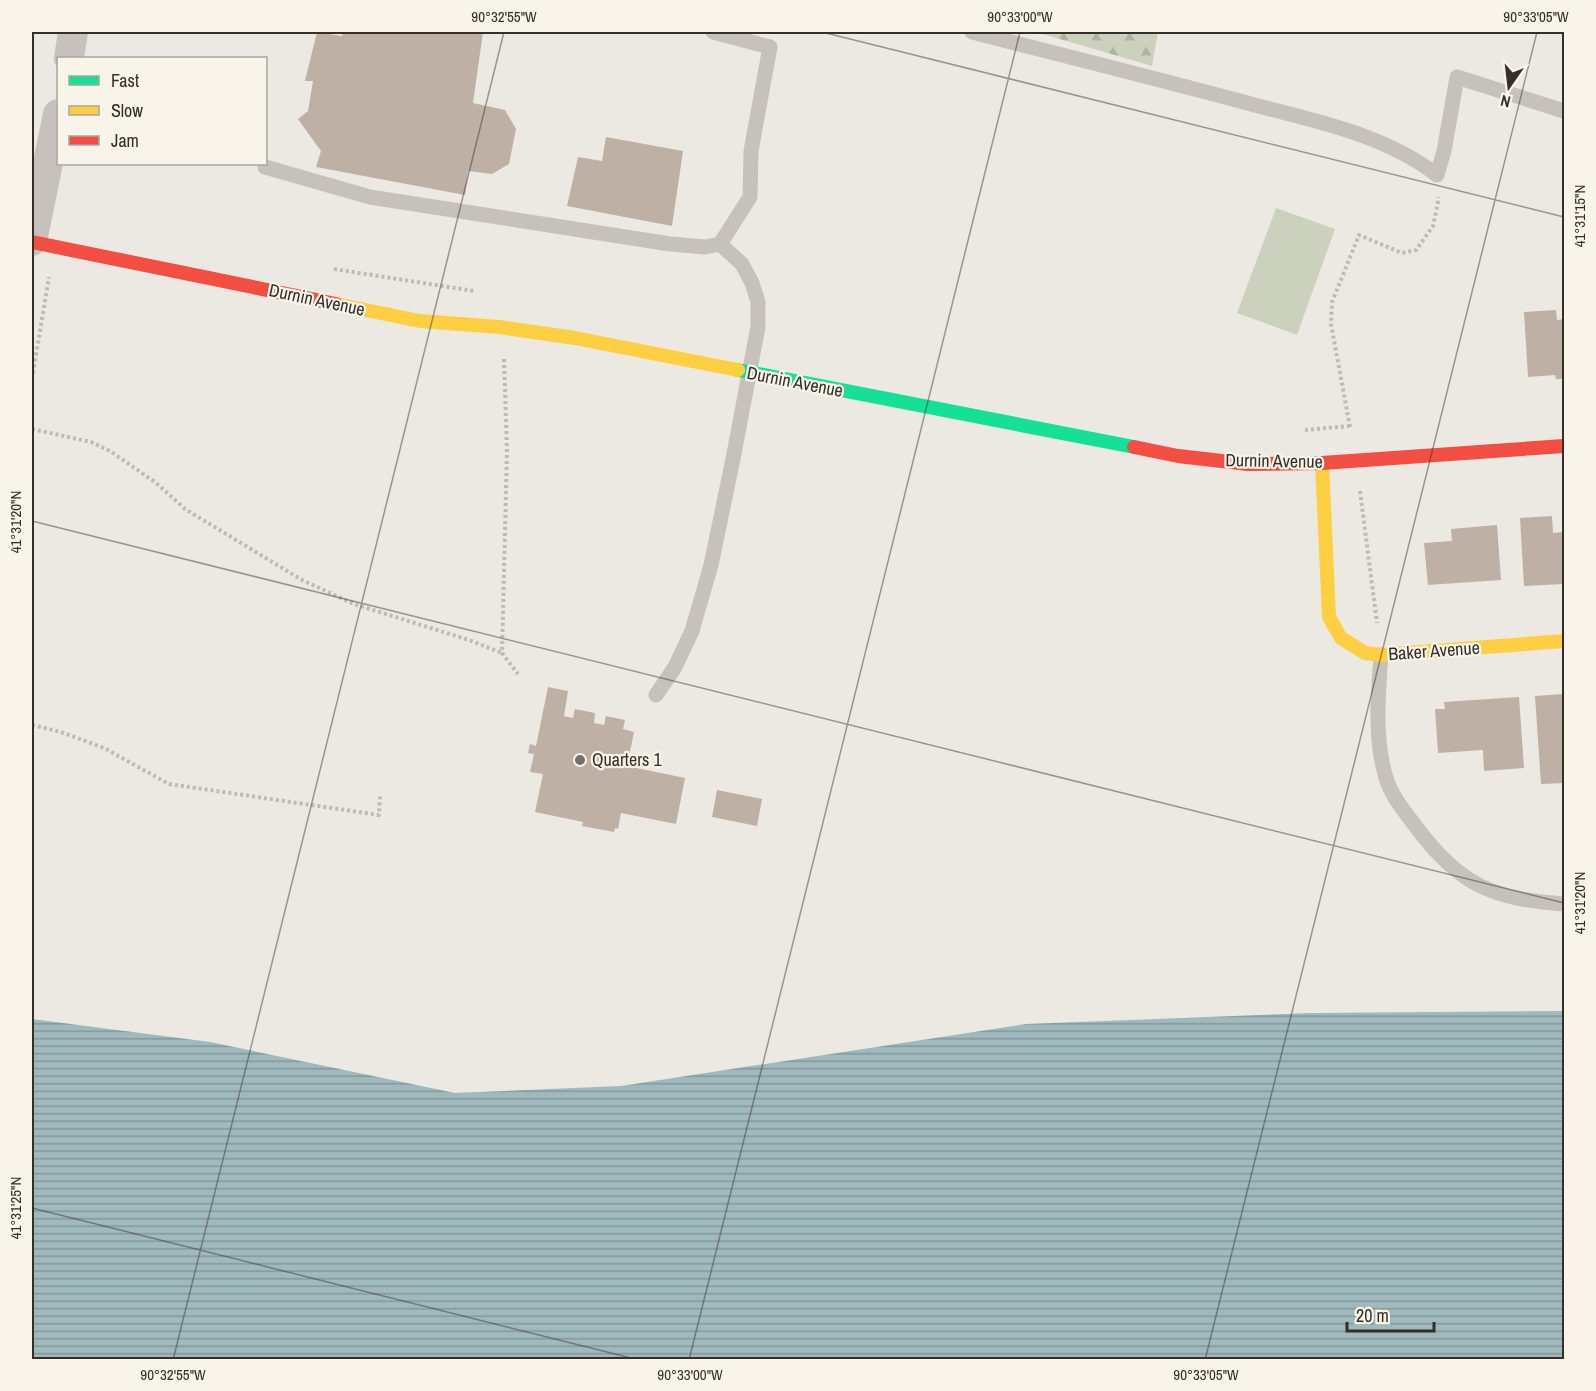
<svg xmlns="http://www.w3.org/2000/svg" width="1596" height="1391" font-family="'Archivo Narrow',sans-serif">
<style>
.green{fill:#cbd1bd}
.forest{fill:url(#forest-firs)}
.water{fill:url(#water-rules)}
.building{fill:#beb0a5}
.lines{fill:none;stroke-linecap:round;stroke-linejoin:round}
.path{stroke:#bebab4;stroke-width:4;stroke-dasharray:3 3;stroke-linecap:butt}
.lane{stroke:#c6c1bb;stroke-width:15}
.street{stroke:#c6c1bb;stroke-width:30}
.fast{stroke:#16e098;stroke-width:14}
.slow{stroke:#ffcf43;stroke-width:14}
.jam{stroke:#f24e42;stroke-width:14}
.ticks{fill:none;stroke:#362f29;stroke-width:1.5;stroke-opacity:0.45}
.poi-dot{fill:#76706a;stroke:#f8f4ea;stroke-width:2}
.labels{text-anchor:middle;stroke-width:4.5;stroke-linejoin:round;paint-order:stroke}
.street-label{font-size:18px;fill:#362f29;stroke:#f8f4ea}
.poi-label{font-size:18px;fill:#362f29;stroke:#f8f4ea;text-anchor:start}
.neatline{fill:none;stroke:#362f29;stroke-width:2}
.ticks-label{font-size:15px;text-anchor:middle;fill:#362f29}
</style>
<defs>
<pattern id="forest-firs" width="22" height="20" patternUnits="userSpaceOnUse" patternTransform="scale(1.5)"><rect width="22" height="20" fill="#cbd1bd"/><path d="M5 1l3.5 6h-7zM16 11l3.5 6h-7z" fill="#afb4a2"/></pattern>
<pattern id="water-rules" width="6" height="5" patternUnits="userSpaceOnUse" patternTransform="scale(1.5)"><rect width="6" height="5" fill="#a0b9bc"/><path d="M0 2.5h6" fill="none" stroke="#839799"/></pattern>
</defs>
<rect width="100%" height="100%" fill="#ece9e2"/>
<!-- green -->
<polygon class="green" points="1276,208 1335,229 1297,335 1237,313"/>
<!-- forest -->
<polygon class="forest" points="1036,32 1158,32 1152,66"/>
<!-- water -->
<polygon class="water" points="1564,1011 1564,1359 32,1359 32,1019 210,1042 455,1093 621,1086 1026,1024 1312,1013"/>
<!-- building -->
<g class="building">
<polygon points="317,32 342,36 343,32 483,32 473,103 505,110 516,129 509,164 492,174 468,171 465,195 316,167 321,151 298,119 308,111 313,81 305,81"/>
<polygon points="606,137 683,151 672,226 567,206 578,157 602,161"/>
<polygon points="1556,310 1557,320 1564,319 1564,379 1556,379 1555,375 1528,377 1524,312"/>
<polygon points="1552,516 1553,533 1564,532 1564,584 1524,586 1520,518"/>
<polygon points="1497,525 1501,580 1428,585 1424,543 1452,541 1451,529"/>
<polygon points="548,687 568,691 564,716 573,718 575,709 595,713 594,723 604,725 606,716 625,720 623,729 634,732 627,766 685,778 676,824 621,813 618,829 615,828 614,832 582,826 583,822 535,812 543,774 530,772 534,754 528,753 530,744 536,746"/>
<polygon points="1564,694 1564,783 1541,784 1535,696"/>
<polygon points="1519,697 1524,768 1484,771 1483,750 1438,753 1435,709 1445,709 1444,702"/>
<polygon points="717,790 762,799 757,826 712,817"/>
</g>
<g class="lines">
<!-- path -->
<g class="path">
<polyline points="334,269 474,291"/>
<polyline points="504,359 507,451 502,653 518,674"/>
<polyline points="32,379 49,277"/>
<polyline points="1350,427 1331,324 1332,302 1359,235 1402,253 1416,250 1433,226 1439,197"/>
<polyline points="32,429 91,442 110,451 155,482 185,509 302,580 354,604 469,640 502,653"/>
<polyline points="1305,430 1349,426"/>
<polyline points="1360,491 1377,623"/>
<polyline points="32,725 61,732 104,748 169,784 379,815 380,795"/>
</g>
<!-- lane -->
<g class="lane">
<path d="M972 32C1065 56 1158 79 1251 104 1314 121 1384 134 1437 175L1444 151 1457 77 1564 111"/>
<polyline points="265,167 370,197 670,244 705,247 720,244 750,197 751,151 770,47 713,32"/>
<path d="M1381 655C1378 695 1374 738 1386 778 1392 797 1405 812 1417 828 1460 886 1494 899 1564 904"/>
<polyline points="656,695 675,667 692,631 711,565 733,459 758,327 758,302 752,283 742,264 720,244"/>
</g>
<!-- street -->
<g class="street">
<polyline points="69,58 73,32"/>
<polyline points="32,241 58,114"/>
</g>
<!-- fast -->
<polyline class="fast" points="738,370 1134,447"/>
<!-- slow -->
<g class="slow">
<polyline points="336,304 420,321 499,327 575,338 738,370"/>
<polyline points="1322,463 1329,617 1341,638 1365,653 1381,655 1564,641"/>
</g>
<!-- jam -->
<g class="jam">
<polyline points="32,242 336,304"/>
<polyline points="1134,447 1178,456 1248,464 1322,463 1564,446"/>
</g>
</g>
<!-- ticks -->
<path class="ticks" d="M822 32 1564 217M32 521 1564 903M32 1208 639 1360M173 1360 504 32M689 1360 1020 32M1205 1360 1537 32"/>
<!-- markers -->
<circle class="poi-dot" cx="580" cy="760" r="6"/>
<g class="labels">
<!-- street labels -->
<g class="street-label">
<text transform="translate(317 300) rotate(12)" y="6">Durnin Avenue</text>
<text transform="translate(795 382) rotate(11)" y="6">Durnin Avenue</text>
<text transform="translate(1274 461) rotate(1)" y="6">Durnin Avenue</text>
<text transform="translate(1434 651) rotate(-4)" y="6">Baker Avenue</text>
</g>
<!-- poi labels -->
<g class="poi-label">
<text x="592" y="766">Quarters 1</text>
</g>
</g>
<!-- border -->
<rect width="1596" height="1391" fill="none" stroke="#f8f4ea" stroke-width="66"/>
<!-- legend -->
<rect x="57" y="57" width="210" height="108" fill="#f8f4ea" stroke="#aaa59d" stroke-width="1.5"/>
<rect x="69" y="76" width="30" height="9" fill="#16e098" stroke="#aaa59d" stroke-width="1.5"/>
<text x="111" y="87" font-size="18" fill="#362f29">Fast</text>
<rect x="69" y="106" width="30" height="9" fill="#ffcf43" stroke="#aaa59d" stroke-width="1.5"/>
<text x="111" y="117" font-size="18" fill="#362f29">Slow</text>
<rect x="69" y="136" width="30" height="9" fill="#f24e42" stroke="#aaa59d" stroke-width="1.5"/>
<text x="111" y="147" font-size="18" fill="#362f29">Jam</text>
<!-- north arrow -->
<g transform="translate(1509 87) rotate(194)" stroke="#f8f4ea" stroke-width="4.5" paint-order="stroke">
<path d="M0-4.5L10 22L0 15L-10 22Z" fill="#362f29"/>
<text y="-9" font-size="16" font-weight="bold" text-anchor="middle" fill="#362f29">N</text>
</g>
<!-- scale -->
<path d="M1347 1322v9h87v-9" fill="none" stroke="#362f29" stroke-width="3"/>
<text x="1356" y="1322" font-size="18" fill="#362f29" stroke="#f8f4ea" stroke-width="4.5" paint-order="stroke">20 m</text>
<rect x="33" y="33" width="1530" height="1325" class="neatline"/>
<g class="ticks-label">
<text x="504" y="22">90°32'55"W</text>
<text x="1020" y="22">90°33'00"W</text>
<text x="1536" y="22">90°33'05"W</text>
<text transform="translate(1580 216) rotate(-90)" y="5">41°31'15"N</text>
<text transform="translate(16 522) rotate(-90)" y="5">41°31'20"N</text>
<text transform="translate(1580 903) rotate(-90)" y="5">41°31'20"N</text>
<text transform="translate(16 1208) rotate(-90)" y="5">41°31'25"N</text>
<text x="173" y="1380">90°32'55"W</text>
<text x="690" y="1380">90°33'00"W</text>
<text x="1206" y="1380">90°33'05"W</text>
</g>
</svg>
